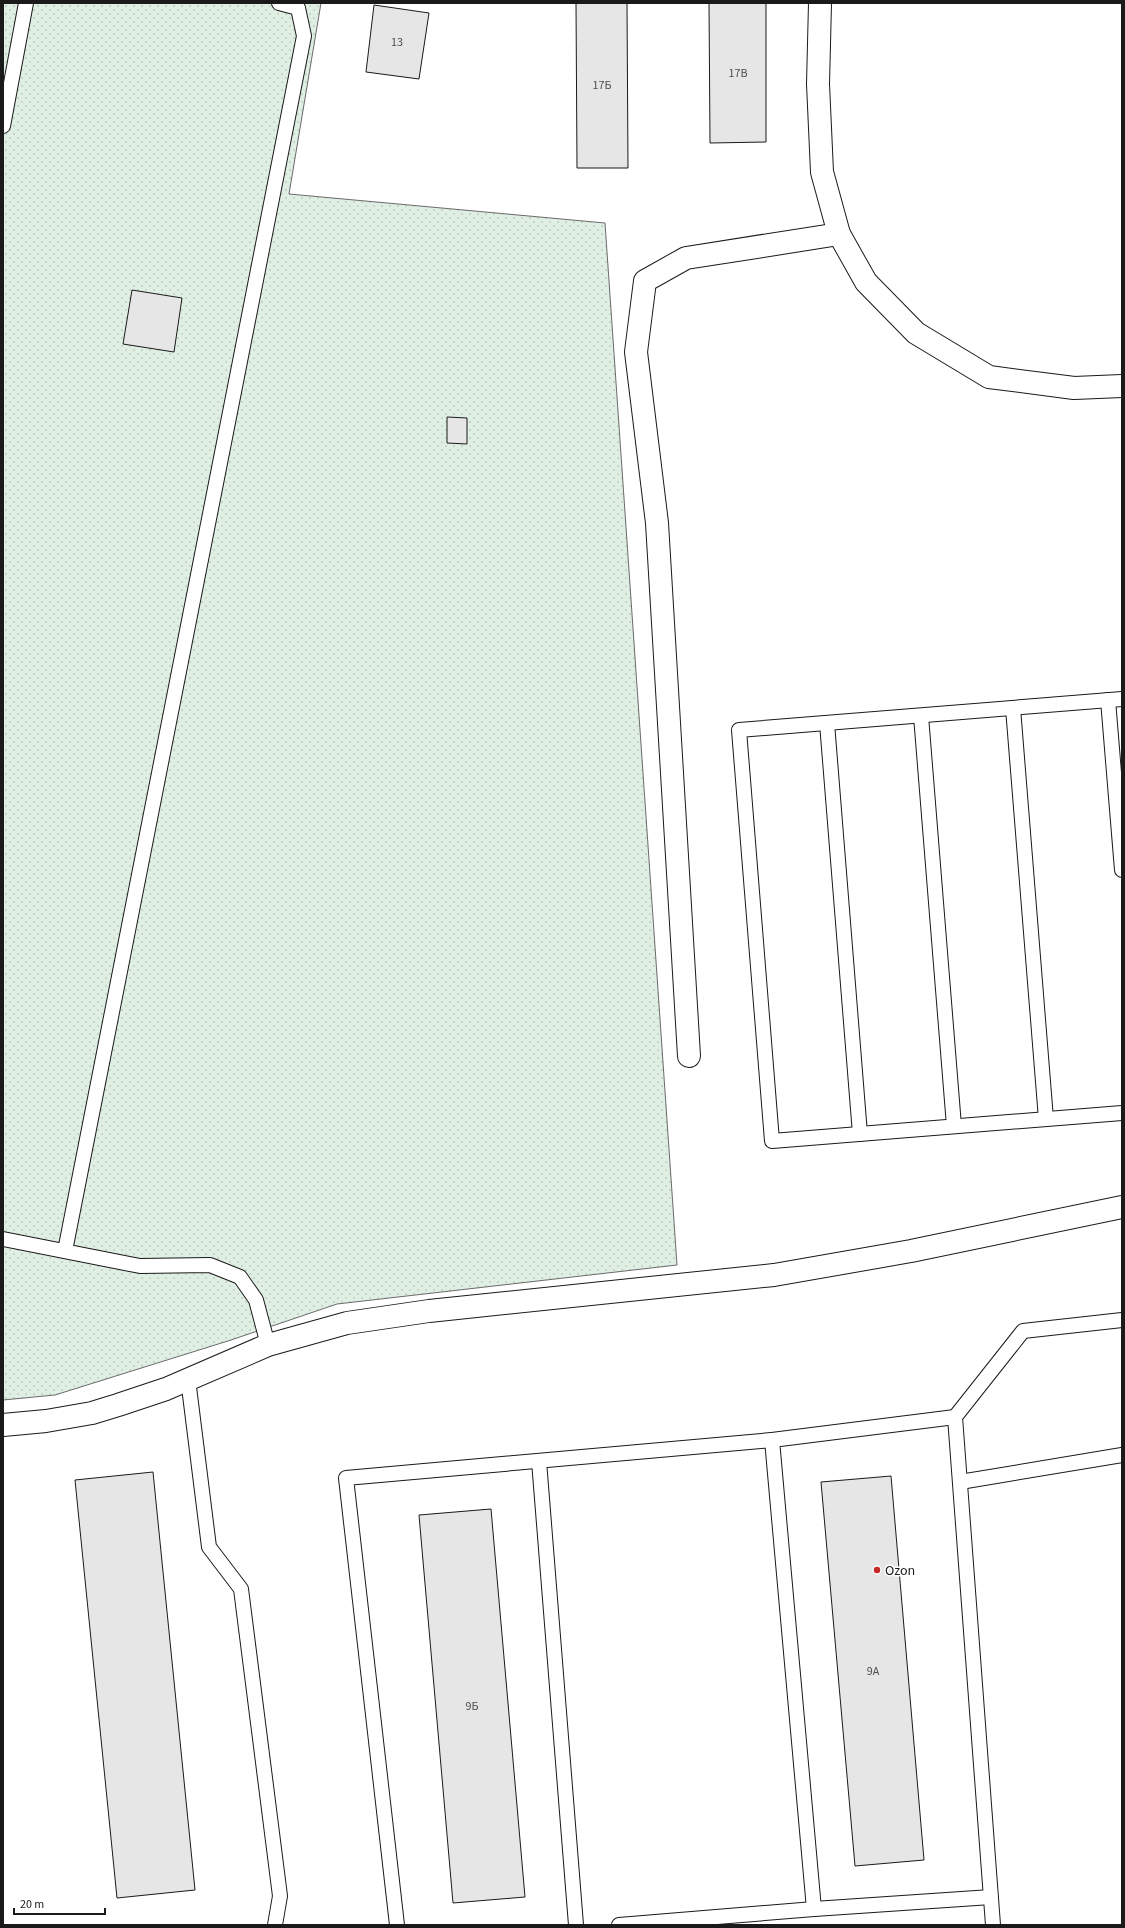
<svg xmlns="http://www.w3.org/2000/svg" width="1125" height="1928" font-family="'Source Sans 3',sans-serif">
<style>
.grass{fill:url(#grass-dots);stroke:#6a6a6a}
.building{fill:#e6e6e6;stroke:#1a1a1a}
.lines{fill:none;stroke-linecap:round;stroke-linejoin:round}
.service-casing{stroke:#1a1a1a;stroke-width:16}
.minor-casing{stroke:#1a1a1a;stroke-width:24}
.service{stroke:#fff;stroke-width:14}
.minor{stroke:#fff;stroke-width:22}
.poi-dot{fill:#c62828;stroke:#fff;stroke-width:1.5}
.labels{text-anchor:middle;stroke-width:3;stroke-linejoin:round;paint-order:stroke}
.number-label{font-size:12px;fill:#4d4d4d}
.poi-label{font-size:14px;fill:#1a1a1a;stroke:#fff;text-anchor:start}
</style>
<defs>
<pattern id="grass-dots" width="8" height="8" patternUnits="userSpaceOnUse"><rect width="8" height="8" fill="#e0efe3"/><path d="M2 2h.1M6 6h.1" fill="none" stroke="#c0ccc2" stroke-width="1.8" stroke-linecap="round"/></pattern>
</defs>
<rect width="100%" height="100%" fill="#fff"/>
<!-- grass -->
<polygon class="grass" points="3,3 321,3 289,194 605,223 677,1265 337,1304 231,1340 55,1395 3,1400"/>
<!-- building -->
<g class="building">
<polygon points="576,3 627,3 628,168 577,168"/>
<polygon points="709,3 766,3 766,142 710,143"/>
<polygon points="374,5 429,13 419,79 366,72"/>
<polygon points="132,290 182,298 174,352 123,344"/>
<polygon points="447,417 467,418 467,444 447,443"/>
<polygon points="153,1472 195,1890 117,1898 75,1480"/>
<polygon points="891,1476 924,1860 855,1866 821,1482"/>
<polygon points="491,1509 525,1897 453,1903 419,1515"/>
</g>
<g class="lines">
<!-- service casing -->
<g class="service-casing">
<g id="service">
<polyline points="3,126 26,3"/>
<polyline points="1122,699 739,730 772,1141 1122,1113"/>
<polyline points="1108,700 1122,870"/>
<polyline points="1013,708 1046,1119"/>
<polyline points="921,716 954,1126"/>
<polyline points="827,723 860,1134"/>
<polyline points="3,1239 140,1266 210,1265 240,1277 256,1300 268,1345"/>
<polyline points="65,1251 304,36 298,8 279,3"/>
<polyline points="188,1379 209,1547 241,1589 280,1896 275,1925"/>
<polyline points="539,1461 576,1925"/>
<polyline points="960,1482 1122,1455"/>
<polyline points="814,1909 772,1440 955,1417"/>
<polyline points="397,1925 346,1478 772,1440"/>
<polyline points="619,1925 814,1909 991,1897"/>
<polyline points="993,1925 955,1417 1023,1331 1122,1320"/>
</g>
</g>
<!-- minor casing -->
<g class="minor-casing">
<g id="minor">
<polyline points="820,3 818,84 822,172 839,234 866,282 916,333 989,377 1074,388 1122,386"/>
<polyline points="689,1056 657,523 636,352 645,281 686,258 839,234"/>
<polyline points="3,1425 46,1421 92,1413 118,1405 166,1389 268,1345 347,1323 429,1311 774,1275 911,1251 1122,1207"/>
</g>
</g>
<!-- service -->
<use href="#service" class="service"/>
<!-- minor -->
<use href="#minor" class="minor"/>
</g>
<!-- markers -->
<circle class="poi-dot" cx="877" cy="1570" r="4"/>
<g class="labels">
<!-- number labels -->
<g class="number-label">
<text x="397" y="46">13</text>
<text x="738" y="77">17В</text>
<text x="602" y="89">17Б</text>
<text x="873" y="1675">9А</text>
<text x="472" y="1710">9Б</text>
</g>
<!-- poi labels -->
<g class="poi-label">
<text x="885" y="1575">Ozon</text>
</g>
</g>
<!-- border -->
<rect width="1125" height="1928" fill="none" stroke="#1a1a1a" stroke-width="8"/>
<!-- scale -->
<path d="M14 1908v6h91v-6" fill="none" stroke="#1a1a1a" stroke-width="2"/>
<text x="20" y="1908" font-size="12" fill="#1a1a1a" stroke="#ffffff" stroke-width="3" paint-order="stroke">20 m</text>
</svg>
